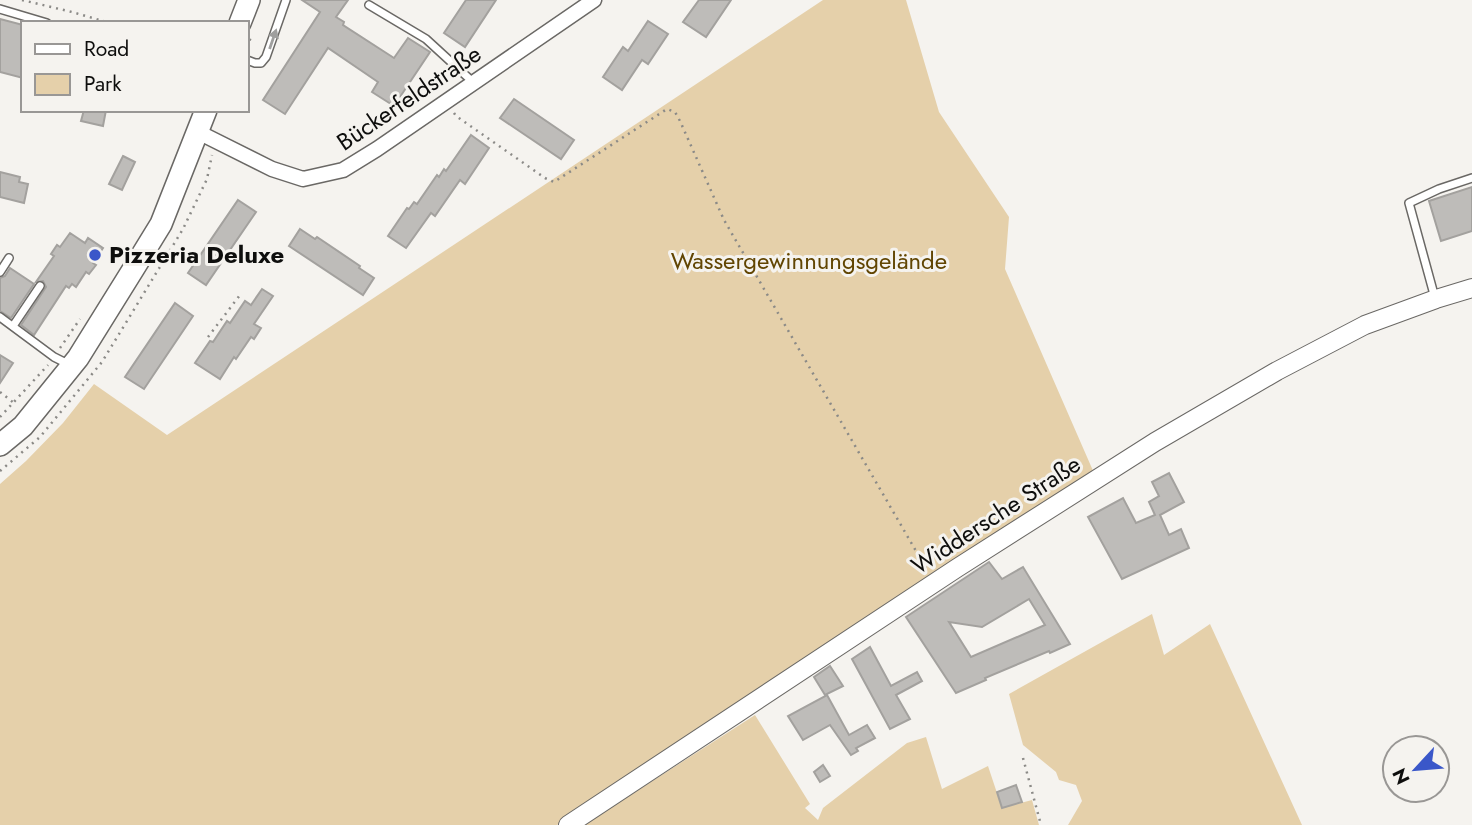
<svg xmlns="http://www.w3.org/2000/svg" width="1472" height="825" font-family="Jost,sans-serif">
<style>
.green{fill:#e5d0aa}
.building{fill:#bebcb9;stroke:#a3a19e;stroke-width:2;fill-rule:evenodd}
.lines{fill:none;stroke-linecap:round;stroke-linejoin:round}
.service-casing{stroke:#6a6865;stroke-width:10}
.minor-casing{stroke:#6a6865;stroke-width:17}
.tertiary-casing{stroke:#6a6865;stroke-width:20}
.primary-casing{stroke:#6a6865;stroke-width:24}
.path{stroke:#8b8a87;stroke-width:2.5;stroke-dasharray:2 5;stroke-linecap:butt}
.service{stroke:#fff;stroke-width:7}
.minor{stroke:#fff;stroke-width:14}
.tertiary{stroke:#fff;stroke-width:18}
.primary{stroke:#fff;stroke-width:21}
.oneway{fill:#9f9f9e}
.poi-dot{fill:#3a57c9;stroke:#f5f3ef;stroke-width:2.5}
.labels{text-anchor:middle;stroke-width:6;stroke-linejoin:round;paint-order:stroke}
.street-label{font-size:24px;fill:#0e0e0d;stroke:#f5f3ef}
.poi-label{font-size:24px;font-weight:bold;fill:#0e0e0d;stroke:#f5f3ef;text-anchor:start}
.park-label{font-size:24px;fill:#614502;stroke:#f5f3ef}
</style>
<rect width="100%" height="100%" fill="#f5f3ef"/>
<!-- green -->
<g class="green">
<polygon points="823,0 906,0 939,112 1009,217 1005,269 1094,473 752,699 557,825 0,825 0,484 26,461 63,423 94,384 167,435"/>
<polygon points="1152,614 1164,655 1210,624 1302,825 1068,825 1082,801 1076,785 1059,780 1056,772 1023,745 1009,694"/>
<polygon points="755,715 810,804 805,808 818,820 823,808 907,743 926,737 942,789 988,766 1002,808 1032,800 1039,825 584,825"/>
</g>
<!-- building -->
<g class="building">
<polygon points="302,0 348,0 336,17 344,22 343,25 394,58 408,38 430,52 394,106 372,92 378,82 328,48 285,114 263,100 320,12"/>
<polygon points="466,0 496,0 465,47 444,33"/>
<polygon points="699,0 731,0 706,37 683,22"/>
<polygon points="0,19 23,25 23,78 0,72"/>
<polygon points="648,21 668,34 648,64 642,60 622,90 603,77 623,47 628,51"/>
<polygon points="514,99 574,140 561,159 500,118"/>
<polygon points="84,110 106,110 103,126 81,121"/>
<polygon points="471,135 489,148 465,184 460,180 435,216 431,213 406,248 388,236 407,208 409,209 414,202 417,204 437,175 439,177 444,169 446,171"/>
<polygon points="123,156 135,162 122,190 109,184"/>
<polygon points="0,172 20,177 19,182 28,184 24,203 0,197"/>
<polygon points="1472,187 1472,231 1441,241 1429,201"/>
<polygon points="238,200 256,212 206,285 188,273"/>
<polygon points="300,229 315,239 317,237 360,266 359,268 374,278 363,295 289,246"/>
<polygon points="70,233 85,243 88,238 103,248 93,263 96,265 89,274 86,272 76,287 72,284 69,288 66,286 34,335 21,325 46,287 43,281 36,282 54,256 51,254 57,245 60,247"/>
<polygon points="10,268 34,284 11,318 0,311 0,278 5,276"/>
<polygon points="262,289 273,296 254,324 261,328 254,339 251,337 236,359 234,357 220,379 195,363 210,341 213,342 227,321 230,323 245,301 251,305"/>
<polygon points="175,303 193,316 144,389 125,377"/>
<polygon points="0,355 13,363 0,383"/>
<polygon points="1169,473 1184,502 1160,515 1169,535 1181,529 1189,548 1122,579 1088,517 1123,498 1136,523 1155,515 1149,502 1159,496 1152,482"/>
<path d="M989 562 1002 579 1023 567 1070 644 1050 653 1049 651 985 678 986 680 956 693 906 617ZM1029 599 1045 625 971 657 949 622 982 627Z"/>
<polygon points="870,647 891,686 917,672 922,681 896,695 910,719 890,729 852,659"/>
<polygon points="830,666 843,686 825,695 814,677"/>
<polygon points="827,695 849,735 867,725 875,738 856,748 858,751 851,755 830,725 803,740 788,716"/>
<polygon points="823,765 830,776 820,782 814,772"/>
<polygon points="1016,785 1022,802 1002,808 997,792"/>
</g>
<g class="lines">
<!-- service casing -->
<g class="service-casing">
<g id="service">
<polyline points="369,5 426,39 474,83"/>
<polyline points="0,9 47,23"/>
<polyline points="247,60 255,63 261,63 266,57 286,0"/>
<polyline points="0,272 9,258"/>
<polyline points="1435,298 1409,203 1439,189 1472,178"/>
<polyline points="0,317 54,357 68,364"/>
<polyline points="13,326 40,286"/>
</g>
</g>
<!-- minor casing -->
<g class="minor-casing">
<polyline id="minor" points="198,132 272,169 303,179 343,170 377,149 594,0"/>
</g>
<!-- tertiary casing -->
<g class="tertiary-casing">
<polyline id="tertiary" points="568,825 957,568 1155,442 1277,371 1365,325 1436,299 1472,288"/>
</g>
<!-- primary casing -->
<g class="primary-casing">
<g id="primary">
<polyline points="240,23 249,0"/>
<polyline points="0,445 23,426 78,358 134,268 161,224 206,110"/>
</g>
</g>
<!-- path -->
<g class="path">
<polyline points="22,0 72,12 110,23"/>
<polyline points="247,47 251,37"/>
<polyline points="454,113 456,116 545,178 554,182 667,109 675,112 680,121 724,220 927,570"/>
<polyline points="208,337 240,295"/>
<polyline points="60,348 80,319"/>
<polyline points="0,392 14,403"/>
<polyline points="0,417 48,365"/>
<polyline points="0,471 40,437 102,362 183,229 207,179 212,155"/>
<polyline points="1023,758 1041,825"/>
</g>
<!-- service -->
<use href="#service" class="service"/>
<!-- minor -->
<use href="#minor" class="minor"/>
<!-- tertiary -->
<use href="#tertiary" class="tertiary"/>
<!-- primary -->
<use href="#primary" class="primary"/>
</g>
<!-- one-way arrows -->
<defs><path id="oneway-solid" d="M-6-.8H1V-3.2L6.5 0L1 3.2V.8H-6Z" transform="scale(1.75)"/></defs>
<use class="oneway" href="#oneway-solid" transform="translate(273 39) rotate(-71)"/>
<!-- markers -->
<circle class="poi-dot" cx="95" cy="255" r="7"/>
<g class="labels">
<!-- street labels -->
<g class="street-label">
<text transform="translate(409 98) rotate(-34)" y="8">Bückerfeldstraße</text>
<text transform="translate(996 515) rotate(-33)" y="8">Widdersche Straße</text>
</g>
<!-- poi labels -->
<g class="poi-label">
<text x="109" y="263">Pizzeria Deluxe</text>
</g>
<!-- park labels -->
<g class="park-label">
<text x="809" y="269">Wassergewinnungsgelände</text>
</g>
</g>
<!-- legend -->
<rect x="21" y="21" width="228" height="91" fill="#f5f3ef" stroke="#999795" stroke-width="2"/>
<rect x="35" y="44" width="35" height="10" fill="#ffffff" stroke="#999795" stroke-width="2"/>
<text x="84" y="56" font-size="21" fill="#0e0e0d">Road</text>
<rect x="35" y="74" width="35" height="21" fill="#e5d0aa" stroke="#999795" stroke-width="2"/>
<text x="84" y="91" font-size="21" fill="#0e0e0d">Park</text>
<!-- north arrow -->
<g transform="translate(1416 769) rotate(244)"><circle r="33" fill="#f5f3ef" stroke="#999795" stroke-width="2"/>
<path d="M0-5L12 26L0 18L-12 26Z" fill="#3a57c9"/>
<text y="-10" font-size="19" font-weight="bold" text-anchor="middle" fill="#0e0e0d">N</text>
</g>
</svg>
